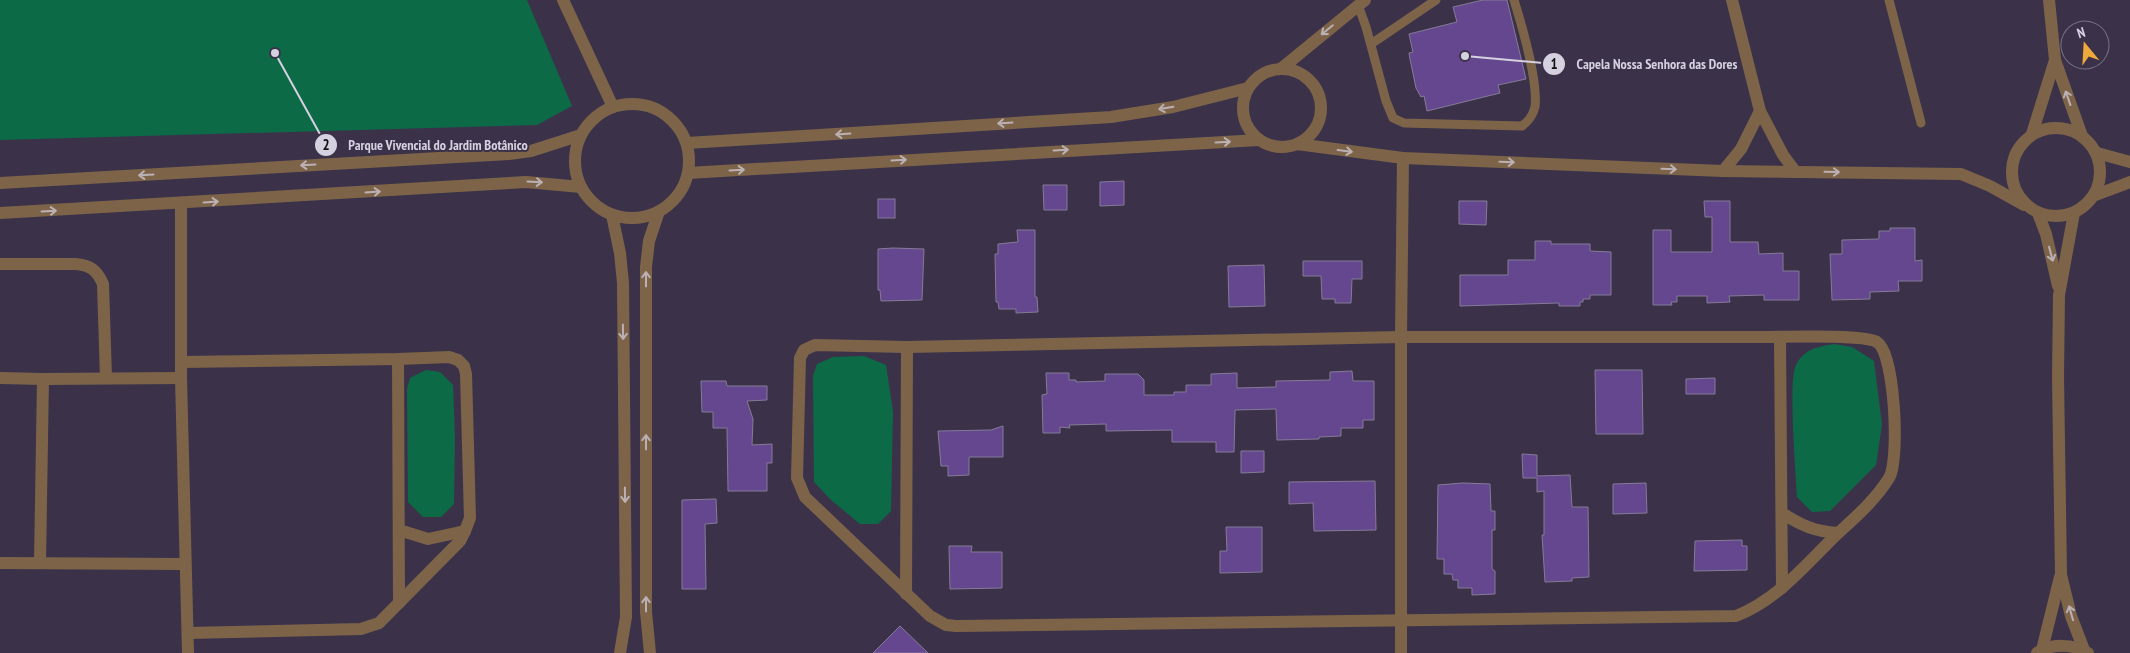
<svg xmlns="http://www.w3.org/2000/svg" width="2130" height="653" font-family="'PT Sans Narrow',sans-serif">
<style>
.green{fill:#0d6a47}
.building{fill:#64478e;stroke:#857b97}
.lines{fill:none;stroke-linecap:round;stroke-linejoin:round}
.service{stroke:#7d6449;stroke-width:9}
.minor{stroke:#7d6449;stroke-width:12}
.tertiary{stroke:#7d6449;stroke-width:12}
.oneway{stroke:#bbb0b3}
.leader{fill:none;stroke:#d6d1e1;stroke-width:2}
.callout-dot{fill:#d6d1e1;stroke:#3b324a;stroke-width:2}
.mark-label{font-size:15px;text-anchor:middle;font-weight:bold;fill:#111}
.callout-label{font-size:14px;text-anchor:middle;font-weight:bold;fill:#d6d1e1;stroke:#3b324a;stroke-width:4;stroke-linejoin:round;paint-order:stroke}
</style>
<rect width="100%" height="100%" fill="#3b324a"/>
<!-- green -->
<g class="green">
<polygon points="0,0 527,0 572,106 537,125 0,140"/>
<path d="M1834 344 1852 347 1874 361 1882 425 1876 465 1830 511 1812 512 1797 497C1796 475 1788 380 1796 365 1805 348 1818 347 1834 344Z"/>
<polygon points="864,356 886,365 893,412 891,511 878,524 860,524 831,500 814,482 813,376 817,364 833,357"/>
<polygon points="426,370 440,372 453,385 455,438 454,504 441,517 423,517 408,502 407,389 410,378"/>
</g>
<!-- building -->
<g class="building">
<polygon points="1483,0 1507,0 1526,79 1498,85 1500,93 1427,111 1424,96 1421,97 1416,88 1410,59 1409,53 1413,52 1409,34 1457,22 1453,7"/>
<polygon points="1124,181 1124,205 1100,206 1100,182"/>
<polygon points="1043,185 1067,185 1067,210 1044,210"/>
<rect x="878" y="199" width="17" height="19"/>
<polygon points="1459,201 1487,201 1486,225 1459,224"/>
<polygon points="1704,201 1730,201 1730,242 1758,242 1759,254 1783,253 1783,271 1799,271 1799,300 1764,300 1764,295 1729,296 1730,302 1707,303 1707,296 1677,296 1677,302 1671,302 1672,305 1653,305 1653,230 1671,230 1671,252 1712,252 1712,217 1705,217"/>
<polygon points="1890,228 1915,228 1915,261 1922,260 1922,281 1898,281 1899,291 1870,292 1870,299 1832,300 1830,254 1842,254 1842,240 1879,239 1879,231 1890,231"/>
<polygon points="1017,230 1035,230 1035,297 1037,297 1038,312 1016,313 1016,309 999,309 998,302 996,302 995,254 998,254 998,244 1018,242"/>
<polygon points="1535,241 1551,241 1551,244 1590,244 1590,251 1611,252 1611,295 1590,295 1590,299 1583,299 1583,302 1580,302 1580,306 1559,306 1559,303 1460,306 1460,275 1508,275 1508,260 1535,260"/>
<polygon points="893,248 924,249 922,300 881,301 880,290 878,290 878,249"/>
<polygon points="1303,261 1362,261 1362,279 1352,279 1351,303 1335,303 1335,299 1322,299 1321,276 1303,276"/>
<polygon points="1264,265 1265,306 1229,307 1228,266"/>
<polygon points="1595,370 1642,370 1643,434 1596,434"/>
<polygon points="1352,371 1353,381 1374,381 1374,420 1363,420 1363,428 1341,428 1341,436 1319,437 1319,439 1277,440 1276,409 1235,410 1234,452 1216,452 1216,442 1172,442 1172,430 1106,431 1106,424 1069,425 1070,428 1060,427 1060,433 1043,433 1042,395 1047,394 1046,373 1069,373 1069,380 1076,380 1076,382 1105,381 1105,374 1138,374 1144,380 1144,395 1174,395 1174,392 1186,392 1186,385 1211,385 1211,374 1237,373 1237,388 1276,387 1276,381 1330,380 1330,372"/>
<polygon points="1715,378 1715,394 1686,394 1686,379"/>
<polygon points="701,381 726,381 727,386 767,386 767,400 747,401 753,419 752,445 772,444 772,463 767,463 767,491 728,491 727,428 713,428 713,412 702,412"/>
<polygon points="1003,426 1003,457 969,457 969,475 948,476 948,466 941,466 938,431 991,430"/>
<polygon points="1241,451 1264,451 1264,472 1241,473"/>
<polygon points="1522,454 1537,455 1537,476 1570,475 1572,507 1588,507 1589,577 1572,578 1572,581 1545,582 1542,535 1544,535 1544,491 1537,492 1537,478 1523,478"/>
<polygon points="1375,481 1376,530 1314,531 1313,503 1289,504 1289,482"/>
<polygon points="1463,483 1490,484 1491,511 1495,511 1495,530 1492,530 1492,569 1495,571 1495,594 1472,595 1472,588 1458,588 1458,580 1453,580 1452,574 1444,574 1444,559 1437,559 1438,485"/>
<polygon points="1646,483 1647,513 1613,514 1613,484"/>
<polygon points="716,499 717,523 705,524 706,589 682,589 682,500"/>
<polygon points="1226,527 1262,527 1262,572 1220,573 1220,551 1227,551"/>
<polygon points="1742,540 1742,546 1747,546 1747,570 1694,571 1695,541"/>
<polygon points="949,546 972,546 971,552 1002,552 1002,588 950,589"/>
<polygon points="900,626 928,653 873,653"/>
</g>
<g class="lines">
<!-- service -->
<g class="service">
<polyline points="1889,0 1921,123"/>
<path d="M1358 5 1366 27 1386 101 1393 118 1404 123 1522 126C1529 121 1533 115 1535 107 1538 81 1522 26 1514 0"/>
<polyline points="1371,44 1436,0"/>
</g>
<!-- minor -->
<g class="minor">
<polyline points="563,0 613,107"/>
<polyline points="1732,0 1760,111 1783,155 1795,171"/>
<polyline points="1723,171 1741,149 1760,111"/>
<polyline points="181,204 181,378 188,653"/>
<path d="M0 264H75C90 265 97 270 103 284L106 378"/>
<path d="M1401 337C1522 337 1644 337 1765 337 1785 337 1863 334 1877 342 1895 353 1900 461 1889 478 1874 502 1852 520 1832 539 1803 568 1775 601 1736 616L956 626 946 625 930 616 805 497 797 478 800 358 804 350 815 345 907 347Z"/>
<polyline points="1780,337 1782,588"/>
<polyline points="398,359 399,603"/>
<polyline points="181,362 398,359 449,357 458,360 464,366 466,374 470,518 465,531 460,541 379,623 361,629 188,633"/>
<polyline points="0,378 43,379 181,378"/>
<path d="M1782 513C1802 526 1814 531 1838 533"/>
<polyline points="399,530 428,539 465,531"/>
<polyline points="0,563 184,564"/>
<polyline points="40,563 43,379"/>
<polyline points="906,594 907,347"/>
<polyline points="1401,653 1401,337 1403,158"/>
</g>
<!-- tertiary -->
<g class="tertiary">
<polyline points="2049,0 2055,60 2082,136"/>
<polyline points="1282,68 1365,0"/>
<circle cx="1282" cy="108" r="39"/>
<circle cx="632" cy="161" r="57"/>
<circle cx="2056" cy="172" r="44"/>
<polyline points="2032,134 2055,60"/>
<polyline points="687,143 1111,117 1173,107 1248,88"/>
<polyline points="1297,144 1403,158 1723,171 1961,174 1990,186 2024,205"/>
<polyline points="2097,153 2130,162"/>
<polyline points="688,173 1259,140"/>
<polyline points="0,183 509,154 531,151 581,135"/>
<polyline points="2093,196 2130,182"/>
<polyline points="0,213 526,182 581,187"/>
<polyline points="2038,213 2046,234 2058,286"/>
<polyline points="2074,213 2059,295 2058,377 2061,575 2071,616 2084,650"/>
<polyline points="612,215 620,253 623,283 626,617 620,653"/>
<polyline points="2042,650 2060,577"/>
<polyline points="650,653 646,612 646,267 649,241 659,211"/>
<path d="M2037 653C2051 643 2074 644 2088 653"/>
</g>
</g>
<!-- one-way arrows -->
<defs><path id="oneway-shaft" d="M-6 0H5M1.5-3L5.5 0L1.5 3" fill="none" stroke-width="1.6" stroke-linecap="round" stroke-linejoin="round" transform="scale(1.25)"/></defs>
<g class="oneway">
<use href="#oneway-shaft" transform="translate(1327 30) rotate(141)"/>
<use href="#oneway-shaft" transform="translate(2068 98) rotate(-109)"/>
<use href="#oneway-shaft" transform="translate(1166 108) rotate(170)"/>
<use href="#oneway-shaft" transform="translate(1005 123) rotate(176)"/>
<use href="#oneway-shaft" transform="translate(843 134) rotate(176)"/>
<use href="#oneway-shaft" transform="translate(1223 142) rotate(-3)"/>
<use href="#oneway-shaft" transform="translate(1061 150) rotate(-3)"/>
<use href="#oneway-shaft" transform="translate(1345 151) rotate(7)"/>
<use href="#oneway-shaft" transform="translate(899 160) rotate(-3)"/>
<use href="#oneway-shaft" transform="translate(1507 162) rotate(2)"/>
<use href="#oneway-shaft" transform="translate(308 165) rotate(177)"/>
<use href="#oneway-shaft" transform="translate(1669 169) rotate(2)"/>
<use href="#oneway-shaft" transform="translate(737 170) rotate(-3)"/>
<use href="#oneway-shaft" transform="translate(1832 172) rotate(1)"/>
<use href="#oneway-shaft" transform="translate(146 175) rotate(177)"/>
<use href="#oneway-shaft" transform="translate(535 182) rotate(3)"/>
<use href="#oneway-shaft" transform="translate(373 192) rotate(-4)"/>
<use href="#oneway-shaft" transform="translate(211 202) rotate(-4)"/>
<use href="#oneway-shaft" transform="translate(49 211) rotate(-3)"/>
<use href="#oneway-shaft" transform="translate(2051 254) rotate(75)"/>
<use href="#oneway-shaft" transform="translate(646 279) rotate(-90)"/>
<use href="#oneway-shaft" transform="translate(623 332) rotate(89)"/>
<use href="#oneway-shaft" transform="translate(646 442) rotate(-90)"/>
<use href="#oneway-shaft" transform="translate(625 495) rotate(89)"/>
<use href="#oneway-shaft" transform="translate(646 604) rotate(-90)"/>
<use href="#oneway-shaft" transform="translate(2071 613) rotate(-106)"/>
</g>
<!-- callouts -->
<path class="leader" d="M1465 56L1554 64M275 53L326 145"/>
<g class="callout-dot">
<circle cx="1465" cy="56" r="5"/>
<circle cx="275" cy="53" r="5"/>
<circle cx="1554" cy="64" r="12"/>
<circle cx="326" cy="145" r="12"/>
</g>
<g class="mark-label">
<text x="1554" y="69">1</text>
<text x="326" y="150">2</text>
</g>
<g class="callout-label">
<text x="1657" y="69">Capela Nossa Senhora das Dores</text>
<text x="438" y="150">Parque Vivencial do Jardim Botânico</text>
</g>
<!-- north arrow -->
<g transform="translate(2085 45) rotate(342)"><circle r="24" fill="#3b324a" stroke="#797286"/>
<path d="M0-4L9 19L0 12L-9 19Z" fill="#eea83c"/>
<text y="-8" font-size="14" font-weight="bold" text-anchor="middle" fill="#d6d1e1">N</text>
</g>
</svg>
